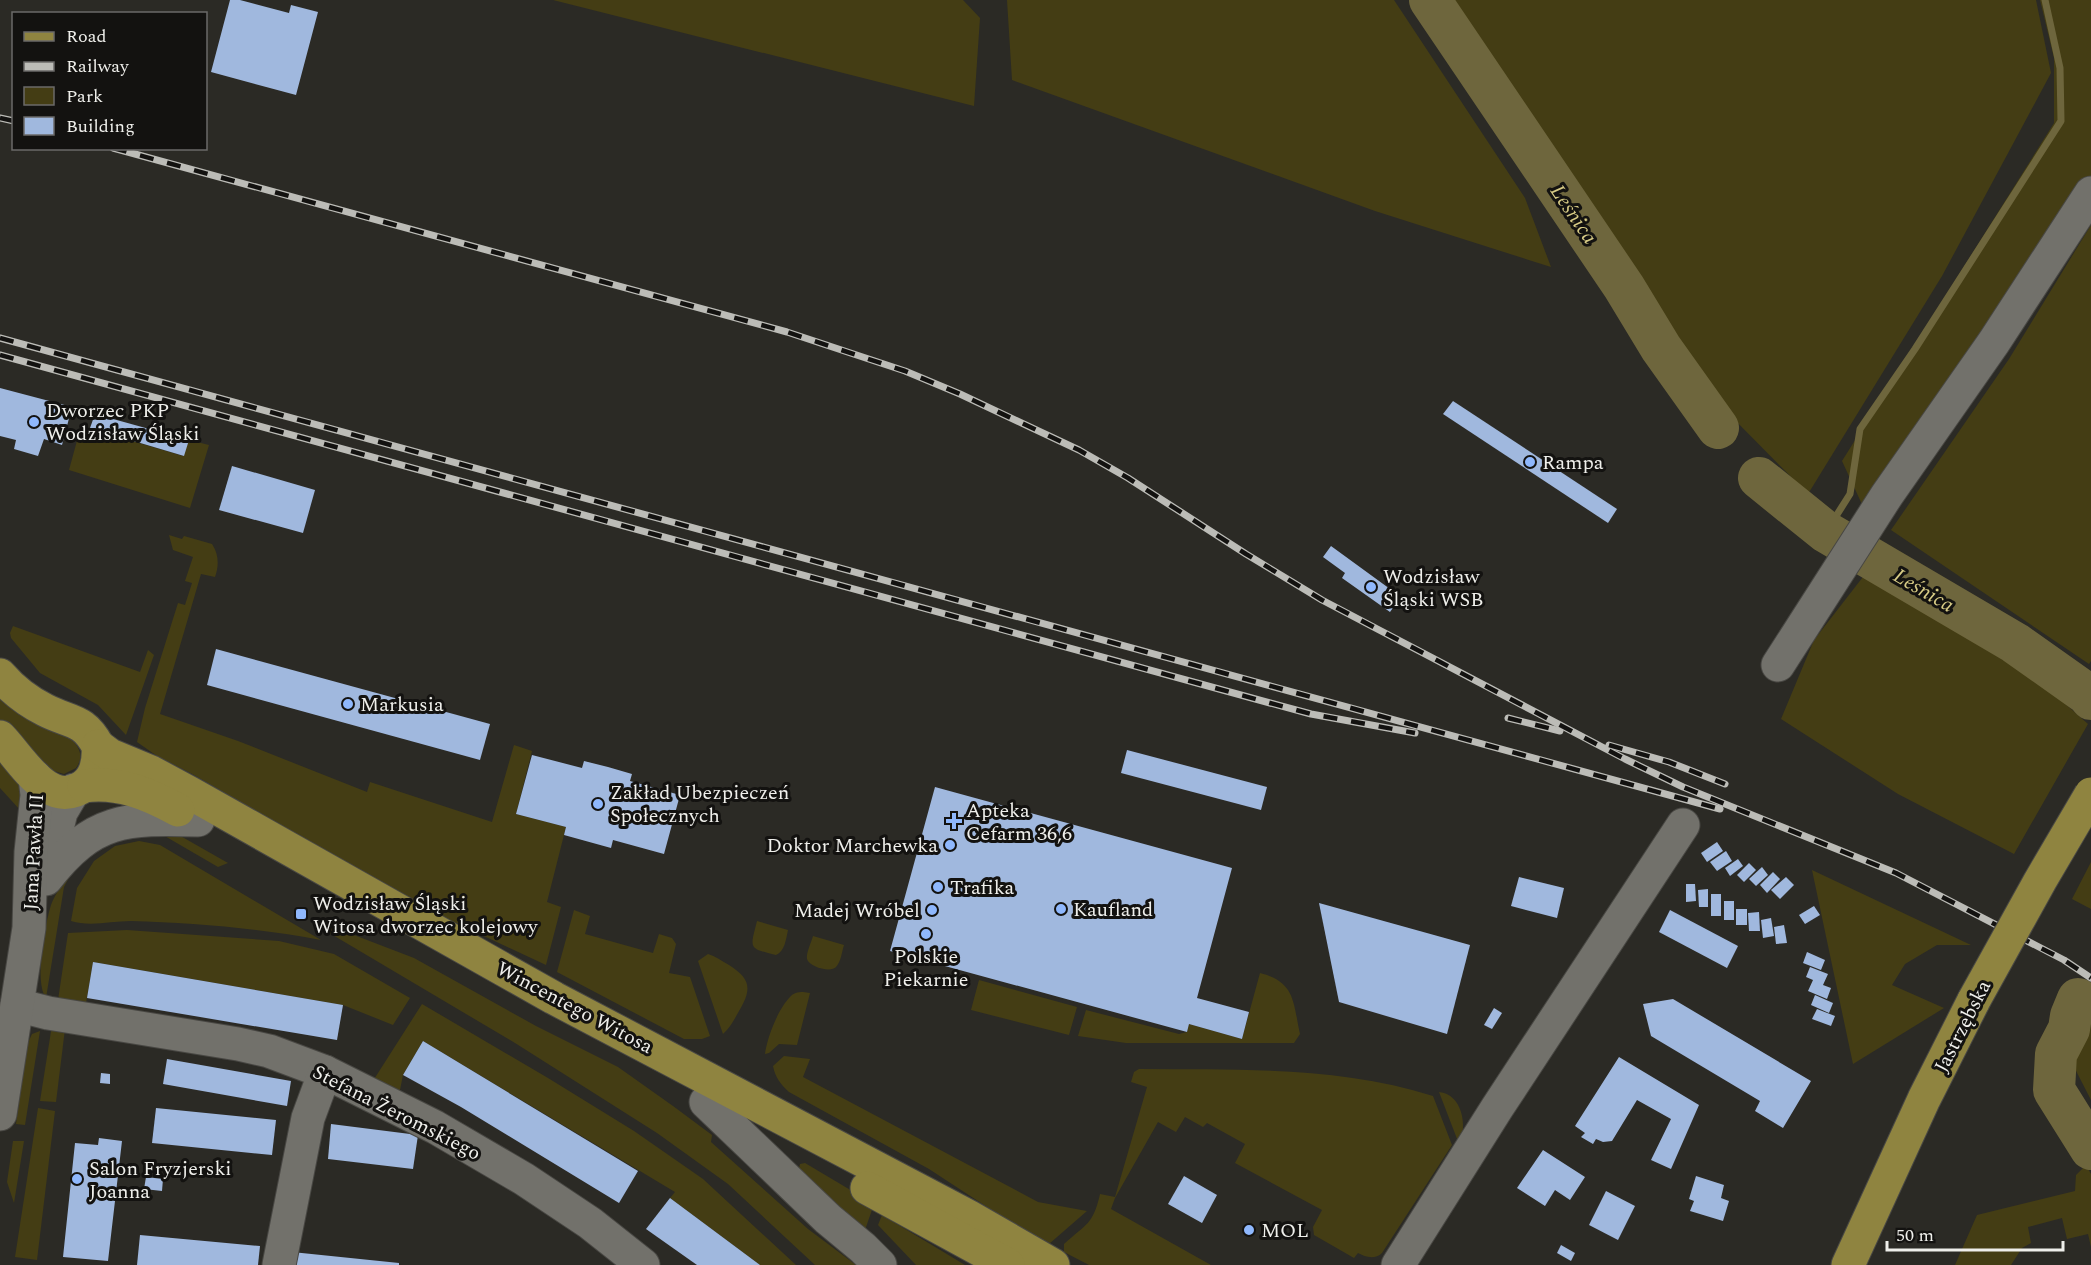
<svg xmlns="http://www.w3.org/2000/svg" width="2091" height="1265" font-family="Spectral,serif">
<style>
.green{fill:#443d14}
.water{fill:#6e663d}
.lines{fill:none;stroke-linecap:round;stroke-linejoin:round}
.stream{stroke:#6e663d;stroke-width:7}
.river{stroke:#6e663d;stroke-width:42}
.building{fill:#a0b8de}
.minor-casing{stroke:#484743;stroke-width:35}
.major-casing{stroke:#484743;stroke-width:35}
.minor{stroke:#72716b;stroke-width:33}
.major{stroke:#8f8440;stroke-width:33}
.rail-casing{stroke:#bcbcb7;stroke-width:7}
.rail{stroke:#131210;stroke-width:4.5;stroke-dasharray:14;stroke-linecap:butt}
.major-bridge-casing{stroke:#484743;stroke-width:35;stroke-linecap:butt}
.major-bridge{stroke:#8f8440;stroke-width:33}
.poi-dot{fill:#8fb8fd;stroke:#131210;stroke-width:2}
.labels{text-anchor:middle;stroke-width:6;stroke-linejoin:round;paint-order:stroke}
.poi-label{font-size:20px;fill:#efefeb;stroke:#131210;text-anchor:start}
.street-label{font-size:20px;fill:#efefeb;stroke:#131210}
.water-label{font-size:21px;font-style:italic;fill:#d7cb85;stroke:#131210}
</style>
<rect width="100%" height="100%" fill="#2b2a25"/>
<!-- green -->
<g class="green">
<polygon points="553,0 963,0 980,18 974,106"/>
<polygon points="1007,0 1394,0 1525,198 1551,267 1375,211 1012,80"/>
<polygon points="1446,0 2036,0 2051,73 1942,276 1808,494 1719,404"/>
<polygon points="2040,0 2091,0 2091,177 2042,257 1866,513 1842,461 2054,123 2054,58"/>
<polygon points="2091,225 2091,661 2089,664 1891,530 2009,359"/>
<polygon points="81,426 183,456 189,440 209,445 190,508 69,470"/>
<path d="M169 535 182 539 184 536 212 544C219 554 219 566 215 577L201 574 160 714 238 741 367 792 370 782 492 822 514 745 532 751 516 814 566 827 547 902 561 907 546 965 422 907 194 775 157 756 137 742 145 708 178 603 185 605 192 583 185 581 193 557 173 550Z"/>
<polygon points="1866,573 1919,609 2043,684 2088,724 2014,854 1898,794 1781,719 1814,640"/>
<polygon points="13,626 140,672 148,650 154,655 126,735 98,705 40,673 11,638 10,633"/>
<path d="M0 691C18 703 68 730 77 746 82 754 81 761 76 768L64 774 47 769 0 724Z"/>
<polygon points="0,749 20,774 21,811 0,788"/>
<polygon points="177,834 228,863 218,867 163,835"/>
<path d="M139 841 160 845 321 940C260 928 193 923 131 921 111 921 90 927 71 921L77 888 94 861 115 846Z"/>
<polygon points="2091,862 2091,909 2072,899"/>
<polygon points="1812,870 1971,945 1937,945 1905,964 1892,985 1944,1008 1853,1064"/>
<path d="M72 872 64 887 46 998C34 982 45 924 51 905 55 894 64 881 72 872Z"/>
<polygon points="574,910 590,916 585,934 653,953 659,934 672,938 676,944 669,973 690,977 710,1036 702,1039 684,1039 557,972"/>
<path d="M757 921 788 930C786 939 785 951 776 955 748 948 750 949 757 921Z"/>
<polygon points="330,923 354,935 414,958 536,1026 618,1067 673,1106 712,1135 711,1142 808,1229 856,1265 815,1265 728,1184 657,1133 515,1043 326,931"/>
<polygon points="127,930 279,941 334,954 410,998 393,1025 343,1005 93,962 86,1003 58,1000 68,933"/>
<path d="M813 936 844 945C842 951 841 962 836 967 831 973 809 967 807 959 806 953 811 943 813 936Z"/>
<path d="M708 954C715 956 722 961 729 965 751 979 752 989 739 1011 734 1020 730 1028 723 1034L698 961Z"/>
<path d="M1260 973C1296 982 1293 1003 1300 1034L1294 1043H1126L1078 1036 1086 1010 1179 1034 1187 1032 1189 1024 1242 1039Z"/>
<polygon points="979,980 1077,1007 1069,1035 971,1010"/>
<path d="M803 992 810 993 797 1045 779 1044 769 1053 765 1054C767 1038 778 1009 790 997 793 993 798 992 803 992Z"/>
<polygon points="422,1004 548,1078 634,1131 703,1179 796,1265 760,1265 670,1198 675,1192 423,1041 403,1075 398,1100 371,1084"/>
<polygon points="2091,1020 2091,1100 2072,1063 2084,1030"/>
<polygon points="52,1025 65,1029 56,1102 40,1101"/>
<polygon points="40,1031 25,1125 16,1124 27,1045 32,1034"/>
<path d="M784 1056 810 1059 803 1077 1038 1202 1087 1211 1049 1244 1013 1224 929 1169 789 1092C781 1085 775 1077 773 1066Z"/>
<path d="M1139 1069C1237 1070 1339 1066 1433 1096L1452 1145 1382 1253C1375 1260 1365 1257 1358 1253L1354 1258 1314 1235 1313 1227 1322 1210 1235 1163 1245 1144 1207 1123 1203 1127 1185 1117 1176 1132 1158 1122 1115 1198 1111 1209 1211 1265H1089L1064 1252V1244C1086 1224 1093 1225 1100 1194L1115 1197 1147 1087 1131 1082 1134 1072Z"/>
<path d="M1439 1092C1462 1094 1468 1126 1459 1144Z"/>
<polygon points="38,1108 55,1111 37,1260 15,1257"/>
<polygon points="13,1141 24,1141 14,1203 7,1182"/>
<polygon points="805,1163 874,1204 865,1230 798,1172 800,1164"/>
<polygon points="2086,1165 2091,1174 2091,1247 2088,1234 2067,1239 2062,1218 2028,1227 2031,1243 2022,1248 2011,1265 1955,1265 1977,1215 2075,1191 2076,1175"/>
<polygon points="882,1215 965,1265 916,1265 878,1225"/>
</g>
<!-- water -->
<polygon class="water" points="2059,1007 2079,1030 2063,1065 2091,1114 2091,1167 2085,1155 2054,1117 2039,1088 2049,1027"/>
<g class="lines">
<!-- stream -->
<polyline class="stream" points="1826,532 1850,494 1860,429 1915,349 2061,121 2060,68 2045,0"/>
<!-- river -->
<g class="river">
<polyline points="1430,0 1624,287 1661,348 1718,428"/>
<polyline points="1759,478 1826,532 2015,643 2087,694 2091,699"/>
<polyline points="2078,999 2071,1016 2069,1029 2056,1054 2054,1090 2091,1149"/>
</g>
</g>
<!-- building -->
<g class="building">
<polygon points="230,0 240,0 289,13 291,5 318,12 296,95 211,72"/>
<polygon points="0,388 72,407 62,445 44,439 38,456 14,449 16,440 0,436"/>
<polygon points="1453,401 1617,509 1608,523 1443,414"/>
<polygon points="95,414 189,440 184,456 90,428"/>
<polygon points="232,466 315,490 303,533 219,510"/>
<polygon points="1331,546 1401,597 1390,612 1342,578 1345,573 1323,557"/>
<polygon points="216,649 490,724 480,760 207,685"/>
<polygon points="1127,750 1267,787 1261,810 1121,773"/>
<polygon points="532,755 582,768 584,761 608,767 632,774 630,781 680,795 664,854 613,840 611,848 564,835 566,827 516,814"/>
<polygon points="935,787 1232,868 1197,998 1249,1012 1242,1039 1189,1024 1187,1032 890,951"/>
<polygon points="1717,842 1723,851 1707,862 1701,853"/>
<polygon points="1726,851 1732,861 1717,871 1710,862"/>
<polygon points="1738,859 1743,866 1730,876 1725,868"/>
<polygon points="1749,863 1756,870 1744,882 1737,875"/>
<polygon points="1762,867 1768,875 1756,886 1749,879"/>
<polygon points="1773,872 1780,879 1767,893 1760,885"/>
<polygon points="1519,877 1564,888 1557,918 1511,906"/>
<polygon points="1786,877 1794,885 1780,899 1771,890"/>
<polygon points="1686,884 1695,884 1696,901 1686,902"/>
<polygon points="1708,889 1708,907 1699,907 1698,890"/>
<rect x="1711" y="894" width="10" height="22"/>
<rect x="1724" y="901" width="10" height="19"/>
<polygon points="1319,903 1470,945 1447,1034 1339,1002"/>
<polygon points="1814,906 1820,915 1805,924 1799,915"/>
<rect x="1736" y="909" width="11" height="16"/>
<polygon points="1670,910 1738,946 1727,968 1659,932"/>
<polygon points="1759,912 1760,931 1749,931 1748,913"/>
<polygon points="1771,918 1774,936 1763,938 1761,920"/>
<polygon points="1784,925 1787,943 1776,944 1774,927"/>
<polygon points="1807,952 1825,960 1821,970 1803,963"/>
<polygon points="93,962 343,1005 337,1040 87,998"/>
<polygon points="1810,967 1828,974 1823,985 1831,988 1827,999 1808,991 1813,980 1806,977"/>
<polygon points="1815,995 1833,1003 1829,1013 1811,1005"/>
<polygon points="1673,999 1811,1081 1783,1128 1755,1111 1760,1101 1651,1036 1643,1004"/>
<polygon points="1494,1008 1502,1013 1492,1029 1484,1025"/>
<polygon points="1817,1009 1835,1016 1831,1026 1812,1019"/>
<polygon points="423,1041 638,1171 619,1203 461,1107 403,1075"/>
<polygon points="1619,1057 1699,1105 1671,1169 1651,1160 1671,1119 1637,1100 1612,1141 1603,1142 1596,1139 1593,1144 1581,1137 1585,1133 1575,1126"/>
<polygon points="167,1059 291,1081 287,1106 163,1084"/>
<polygon points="101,1073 110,1074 110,1084 100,1083"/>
<polygon points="156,1108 276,1120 272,1155 152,1143"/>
<polygon points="331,1124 418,1135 413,1169 328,1159"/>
<polygon points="99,1138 122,1141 108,1261 63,1257 75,1143 98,1145"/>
<polygon points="1543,1150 1585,1177 1570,1200 1555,1190 1545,1206 1517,1188"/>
<polygon points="1184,1176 1217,1195 1202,1223 1168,1204"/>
<polygon points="1696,1176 1724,1185 1721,1198 1729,1201 1723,1221 1690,1211 1694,1201 1689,1199"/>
<polygon points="146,1177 163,1179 162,1191 144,1189"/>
<polygon points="1606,1191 1635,1206 1618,1240 1589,1225"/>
<polygon points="670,1198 760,1265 697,1265 646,1229"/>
<polygon points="140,1235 260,1246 258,1265 137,1265"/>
<polygon points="1561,1245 1575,1253 1571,1261 1557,1253"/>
<polygon points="292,1252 399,1263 399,1265 291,1265"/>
</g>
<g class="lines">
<!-- minor casing -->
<g class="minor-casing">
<g id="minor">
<polyline points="1778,665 1887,495 1994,342 2091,193"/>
<polyline points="49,863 61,812 74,790"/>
<path d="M46 879C93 818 126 818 198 820"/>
<polyline points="17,1005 48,1013 238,1044 269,1051 325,1072 435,1127 524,1179 590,1223 643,1265"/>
<polyline points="706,1102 828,1219 863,1248 880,1265"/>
<polyline points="0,1114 29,928 31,852 37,795 35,777"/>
<polyline points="279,1265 308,1118 325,1072"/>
<polyline points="1398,1265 1497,1108 1683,825"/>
</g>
</g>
<!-- major casing -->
<g class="major-casing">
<g id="major">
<path d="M0 675C13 690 27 701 45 710 70 723 83 718 98 746 99 760 97 775 85 785 49 812 21 758 0 737"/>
<polyline points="98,746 110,755 151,772 190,793 554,998 968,1216 1053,1265"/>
<path d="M84 786C118 781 149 794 178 810"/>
<polyline points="867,1188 1008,1265"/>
<polyline points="1848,1265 1924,1099 1974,1000"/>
</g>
</g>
<!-- minor -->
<use href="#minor" class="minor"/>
<!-- major -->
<use href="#major" class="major"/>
<!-- rail casing -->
<g class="rail-casing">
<g id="rail">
<polyline points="0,118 14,121"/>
<polyline points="113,148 787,332 905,371 960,394 1079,450 1128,478 1246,554 1322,600 1625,759 1683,787 1896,873 2064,960 2091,978"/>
<polyline points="0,338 1720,809"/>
<polyline points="0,355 1270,703 1311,714 1415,733"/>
<polyline points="1508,718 1560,731"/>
<polyline points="1609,745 1669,762 1725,784"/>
</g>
</g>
<!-- rail -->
<use href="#rail" class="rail"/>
<!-- major-bridge casing -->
<g class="major-bridge-casing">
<polyline id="major-bridge" points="1974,1000 2040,881 2091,794"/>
</g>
<!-- major-bridge -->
<use href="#major-bridge" class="major-bridge"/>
</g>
<!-- markers -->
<g class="poi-dot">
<circle cx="34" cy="422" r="6"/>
<circle cx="1530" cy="462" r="6"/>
<circle cx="1371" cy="587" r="6"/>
<circle cx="348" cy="704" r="6"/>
<circle cx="598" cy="804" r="6"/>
<path d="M951 812h6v6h6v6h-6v6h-6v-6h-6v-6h6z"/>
<circle cx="950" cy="845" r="6"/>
<circle cx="938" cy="887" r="6"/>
<circle cx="1061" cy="909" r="6"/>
<circle cx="932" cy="910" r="6"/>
<rect x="295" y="908" width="12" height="12" rx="3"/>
<circle cx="926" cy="934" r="6"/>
<circle cx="77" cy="1179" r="6"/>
<circle cx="1249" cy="1230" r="6"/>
</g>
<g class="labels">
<!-- poi labels -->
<g class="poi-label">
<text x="46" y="417">Dworzec PKP<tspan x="46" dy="23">Wodzisław Śląski</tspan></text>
<text x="1542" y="469">Rampa</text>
<text x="1383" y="583">Wodzisław<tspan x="1383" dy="23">Śląski WSB</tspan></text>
<text x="360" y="711">Markusia</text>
<text x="610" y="799">Zakład Ubezpieczeń<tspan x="610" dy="23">Społecznych</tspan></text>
<text x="966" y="817">Apteka<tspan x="966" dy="23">Cefarm 36,6</tspan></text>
<text x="938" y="852" text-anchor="end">Doktor Marchewka</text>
<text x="950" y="894">Trafika</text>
<text x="313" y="910">Wodzisław Śląski<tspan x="313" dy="23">Witosa dworzec kolejowy</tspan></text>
<text x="1073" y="916">Kaufland</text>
<text x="920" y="917" text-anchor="end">Madej Wróbel</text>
<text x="926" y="963" text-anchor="middle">Polskie<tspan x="926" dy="23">Piekarnie</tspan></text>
<text x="89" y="1175">Salon Fryzjerski<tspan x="89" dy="23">Joanna</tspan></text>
<text x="1261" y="1237">MOL</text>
</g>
<!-- street labels -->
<g class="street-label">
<text transform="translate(33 852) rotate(-87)" y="7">Jana Pawła II</text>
<text transform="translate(575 1007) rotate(28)" y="7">Wincentego Witosa</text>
<text transform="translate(1962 1026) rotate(-63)" y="7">Jastrzębska</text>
<text transform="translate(397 1112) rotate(27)" y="7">Stefana Żeromskiego</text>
</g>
<!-- water labels -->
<g class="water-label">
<text transform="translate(1574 214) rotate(56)" y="7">Leśnica</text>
<text transform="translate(1924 590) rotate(30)" y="7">Leśnica</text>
</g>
</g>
<!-- legend -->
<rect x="12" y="12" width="195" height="138" fill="#131210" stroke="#6b6a68" stroke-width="1.5"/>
<rect x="24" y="32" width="30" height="9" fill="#8f8440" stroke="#6b6a68" stroke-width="1.5"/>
<text x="66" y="42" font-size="18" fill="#efefeb">Road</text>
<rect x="24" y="62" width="30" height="9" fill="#bcbcb7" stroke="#6b6a68" stroke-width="1.5"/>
<text x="66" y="72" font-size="18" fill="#efefeb">Railway</text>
<rect x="24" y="87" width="30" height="18" fill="#443d14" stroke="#6b6a68" stroke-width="1.5"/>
<text x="66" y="102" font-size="18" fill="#efefeb">Park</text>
<rect x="24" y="117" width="30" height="18" fill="#a0b8de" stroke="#6b6a68" stroke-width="1.5"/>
<text x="66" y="132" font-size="18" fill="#efefeb">Building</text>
<!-- scale -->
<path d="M1887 1241v9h176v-9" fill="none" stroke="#efefeb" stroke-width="3"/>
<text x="1896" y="1241" font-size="18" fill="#efefeb" stroke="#131210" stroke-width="4.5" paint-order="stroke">50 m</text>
</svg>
